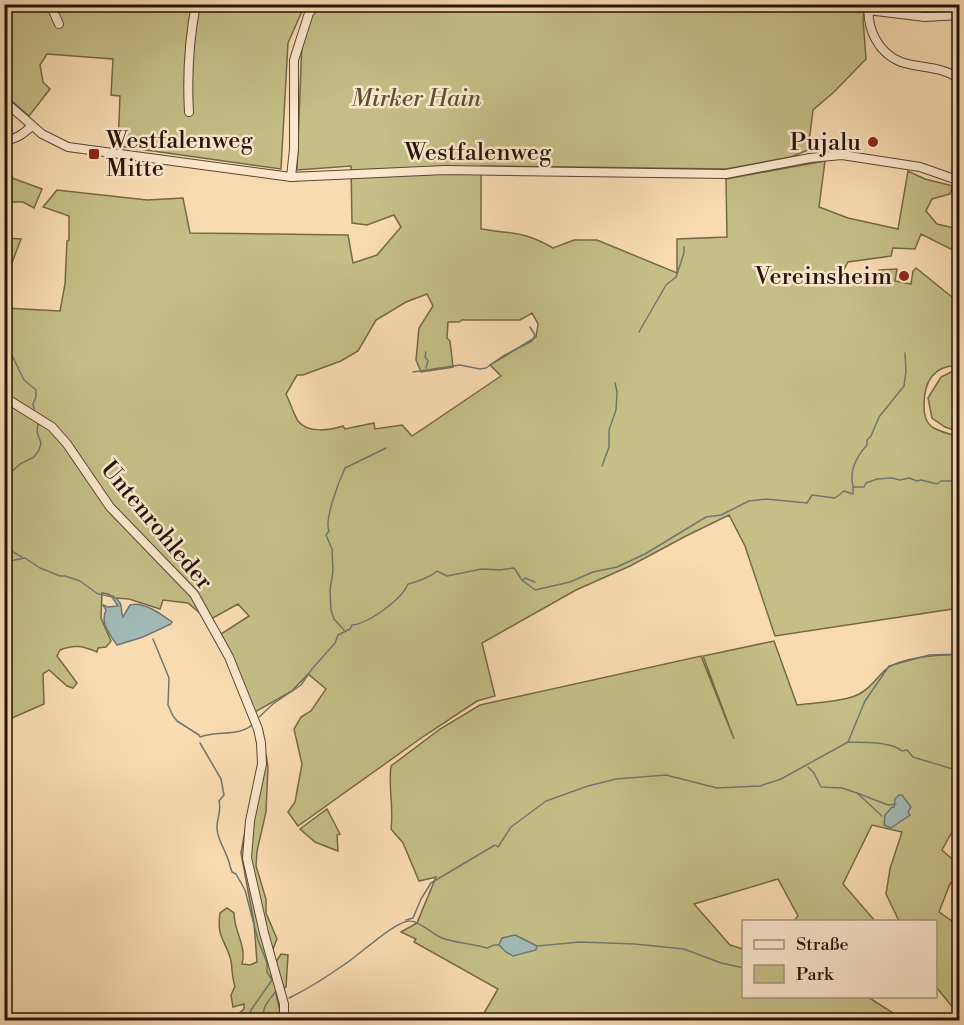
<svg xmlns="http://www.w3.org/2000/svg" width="964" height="1025" font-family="'Libre Bodoni',serif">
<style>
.green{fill:#c5be87;stroke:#756848;stroke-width:1.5;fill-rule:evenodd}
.water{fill:#a1b9b5;stroke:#6f7770;stroke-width:1.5}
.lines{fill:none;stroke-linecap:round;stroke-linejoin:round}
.stream{stroke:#6f7770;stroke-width:1.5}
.minor-casing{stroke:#5a4533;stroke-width:10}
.minor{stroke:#fbe8cd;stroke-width:8}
.poi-dot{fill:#8f2418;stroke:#fbe8cd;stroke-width:2}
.labels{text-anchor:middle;stroke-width:5;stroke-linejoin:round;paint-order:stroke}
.park-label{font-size:24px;font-style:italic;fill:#5d4f35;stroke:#fbe8cd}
.poi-label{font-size:24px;fill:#251309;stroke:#fbe8cd;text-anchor:end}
.street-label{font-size:24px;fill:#251309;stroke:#fbe8cd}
</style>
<rect width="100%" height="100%" fill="#f9dbb2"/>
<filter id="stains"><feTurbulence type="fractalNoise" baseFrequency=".00333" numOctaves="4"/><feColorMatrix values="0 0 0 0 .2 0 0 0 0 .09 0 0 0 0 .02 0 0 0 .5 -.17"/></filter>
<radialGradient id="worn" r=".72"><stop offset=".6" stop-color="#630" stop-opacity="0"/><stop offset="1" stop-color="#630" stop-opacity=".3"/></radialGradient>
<!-- green -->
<g class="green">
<polygon points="293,4 303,9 288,43 281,169 118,146 120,96 111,95 113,59 47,54 40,65 43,82 50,89 29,116 5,95 5,5"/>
<path d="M317 5H865L863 19 866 59 834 92 813 110 808 150 791 157 726 169 481 166V229C512 234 524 231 553 248L574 240H597L677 273V239L727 237 726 179 825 161 819 207 848 218 898 229 908 171 925 179 953 186 950 194 932 199 926 211 937 224 959 229V273L952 264 957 252 921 234 915 249 893 248 891 256 848 262 842 273 877 279 879 270 897 269 895 281 911 284 913 271 916 268 952 297 958 290 954 286 959 281V365C933 366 924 381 924 406 924 413 925 422 932 427 940 432 951 434 959 437V608L775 636 745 546 729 515 686 536 630 566 576 590 482 643 495 696 477 701 424 736 298 826 288 812 295 802 302 764 294 729 301 717 311 711 326 689 308 674 292 691 255 712 221 634 249 616 238 604 211 619 197 593 106 507 191 596 201 614 188 603 163 600 160 609 129 599 115 598 108 594 102 593 101 618 111 641 106 647 98 648 97 652C83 646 74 644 60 650L57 656 77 683 73 688 67 686 49 670 43 674 44 704 5 721V238L21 239 5 281V308L60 311 65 284 67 241 69 240V216L43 207 57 190 147 200 183 198 190 233 348 235 353 263 377 255 401 227 394 215 367 225 352 223 351 166 297 170 302 40ZM427 294 433 306 419 328 416 360 421 372 453 367 450 341 447 338 448 322H459L462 320H520L532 313 538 324 536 337 490 365 501 376 412 436 402 425 375 429 374 423 345 429 343 426C330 430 308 434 298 421 293 413 290 402 286 394L297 375H303L341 361 358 351 376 320 406 302Z"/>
<polygon points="12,178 42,189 34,208 23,202 5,202 5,179"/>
<polygon points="955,370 959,370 959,432 945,427 932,418 928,398 941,377"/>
<path d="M774 641 797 705C815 703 835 702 852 697 866 693 874 681 884 671 898 657 940 654 959 655V830H953L942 850 959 865V873L950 884 939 912 959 926V1015L936 987V922L899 921 886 894 890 869 902 832 872 825 843 884 875 921H794L798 916 778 879 694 904 730 945 743 949 744 996 868 997 904 1020H480L498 989 414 942 416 939 401 932 417 923 436 877 419 881 403 843 391 829C394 808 388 787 391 766L440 729 480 705 701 656 734 739 703 656Z"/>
<path d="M266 754 268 767 266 812 257 851 256 866 266 899V913L277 939 271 954 276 962 281 954 288 955 286 987 276 993 282 1020H235V1017L244 1009V1004L233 1007 231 995 235 986C231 976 233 967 230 957 223 936 217 937 220 913L227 908 234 913C234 932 247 946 242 964L250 965 257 962 254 923 241 853 247 820Z"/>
<polygon points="327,809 340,834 337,835 338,851 315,842 300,829"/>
</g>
<!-- water -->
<g class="water">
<path d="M113 596C125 605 119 606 123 617L130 605C143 601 161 614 172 622L171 624 143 637 117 645C109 633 100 624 106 610L103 605 108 607 118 606 112 597Z"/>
<polygon points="899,795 902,795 911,807 908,812 910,815 891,828 884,825 885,815 892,807 894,807 895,799"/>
<polygon points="515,935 537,946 536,950 513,956 506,952 499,945 502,938"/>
</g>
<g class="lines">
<!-- stream -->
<g class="stream">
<polyline points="639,332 666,285 676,277 684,253 684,247"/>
<polyline points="4,339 24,380 36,390 36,397 33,404 34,409"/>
<polyline points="426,352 425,357 428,361 426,368"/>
<polyline points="413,372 460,365 480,369 486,368 503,356 532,341 535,335 530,327"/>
<polyline points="602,466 609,447 609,430 616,410 617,392 615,383"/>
<polyline points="4,479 20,464 34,457 39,450 41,443 37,432 38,423"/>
<path d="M853 486C849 470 856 457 867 445V440L871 436 879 417 904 386 906 371 905 353"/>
<polyline points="4,547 22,557"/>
<polyline points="4,562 25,558 40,568 60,576 65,576 80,581 98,594 113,597"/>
<polyline points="523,580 525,578 535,582"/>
<path d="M344 630 334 619 331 610 330 590 333 571 332 549 326 535 329 531C324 520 339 481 345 468L386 448"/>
<path d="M153 639 169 678 168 705 173 716 177 721 199 735 200 737C216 730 238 737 252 725"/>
<path d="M259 717 273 704 301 685 312 669 335 643 338 635 350 629 352 625C368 624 402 599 408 584 417 582 430 577 437 571L447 576 482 569 500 570 514 568 522 580 535 590 570 582 593 572 617 567 645 554 706 517 721 515 749 501 766 499 807 503 812 495 835 498 844 491 853 494V487H864L866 483 877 479 892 478 900 480 909 478 917 481 921 480 937 484 941 481H960"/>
<path d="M848 742C863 743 890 741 902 751L907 750 913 757 956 770"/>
<path d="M200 743 221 779 224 795 219 801C222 811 216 820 217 829 218 842 228 854 230 866L232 872 236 874 245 890 258 940 267 963V972L272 980 251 1010 249 1020"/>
<polyline points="808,767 814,773 821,787 842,788 857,793 882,816"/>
<polyline points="857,793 888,805 896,804"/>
<polyline points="406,920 413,918 421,899 431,883 495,845 498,847 511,827 546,801 588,786 616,779 666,775 717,788 760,786 781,779 848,742 865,701 889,666 929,655 960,654"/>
<polyline points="537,946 580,942 635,944 684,949 721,963 744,968"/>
<path d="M289 998C308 989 328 976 345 964 358 956 396 920 410 921 420 921 432 934 442 938 453 943 473 943 487 948L494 945H499"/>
<path d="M264 1020C261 1007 268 1002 276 991"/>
</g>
<!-- minor casing -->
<g class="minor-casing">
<g id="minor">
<polyline points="50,4 59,24"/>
<path d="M869 4C866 28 878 53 901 62 922 69 939 65 960 79"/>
<polyline points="868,10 925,17 960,15"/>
<polyline points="4,101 42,134 68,147 291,177 445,170 726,174 810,158 842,155 920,167 960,181"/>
<path d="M189 112C187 76 189 40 196 4"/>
<path d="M4 140C16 140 24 133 32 126"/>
<polyline points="291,177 294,149 294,60 309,13 317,4"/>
<polyline points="4,397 52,427 67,444 110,507 194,594 229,657 258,729 261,743 262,764 250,821 247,858 264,933 284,1004 284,1020"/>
</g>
</g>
<!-- minor -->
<use href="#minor" class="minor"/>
</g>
<!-- markers -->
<g class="poi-dot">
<circle cx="873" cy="142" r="6"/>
<rect x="88" y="148" width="12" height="12" rx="3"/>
<circle cx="904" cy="276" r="6"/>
</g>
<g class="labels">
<!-- park labels -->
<g class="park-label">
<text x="416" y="106">Mirker Hain</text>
</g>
<!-- poi labels -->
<g class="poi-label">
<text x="106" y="148" text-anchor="start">Westfalenweg<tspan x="106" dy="28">Mitte</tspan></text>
<text x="861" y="150">Pujalu</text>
<text x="892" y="284">Vereinsheim</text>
</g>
<!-- street labels -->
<g class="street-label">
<text x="478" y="160">Westfalenweg</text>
<text transform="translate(157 525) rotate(50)" y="8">Untenrohleder</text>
</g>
</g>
<!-- margin -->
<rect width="964" height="1025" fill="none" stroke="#f9dbb2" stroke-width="24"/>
<rect x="6" y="6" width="952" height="1013" fill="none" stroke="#251309" stroke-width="3"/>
<rect x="12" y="12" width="940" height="1001" fill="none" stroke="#251309" stroke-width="1.5"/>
<!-- legend -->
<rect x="742" y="920" width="195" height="78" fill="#fbe8cd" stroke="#a5937f" stroke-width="1.5"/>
<rect x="754" y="940" width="30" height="9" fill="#fbe8cd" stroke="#a5937f" stroke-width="1.5"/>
<text x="796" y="950" font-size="18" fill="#251309">Straße</text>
<rect x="754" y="965" width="30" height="18" fill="#c5be87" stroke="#a5937f" stroke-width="1.5"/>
<text x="796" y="980" font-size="18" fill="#251309">Park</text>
<rect width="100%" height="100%" filter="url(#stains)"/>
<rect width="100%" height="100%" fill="url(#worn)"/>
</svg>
